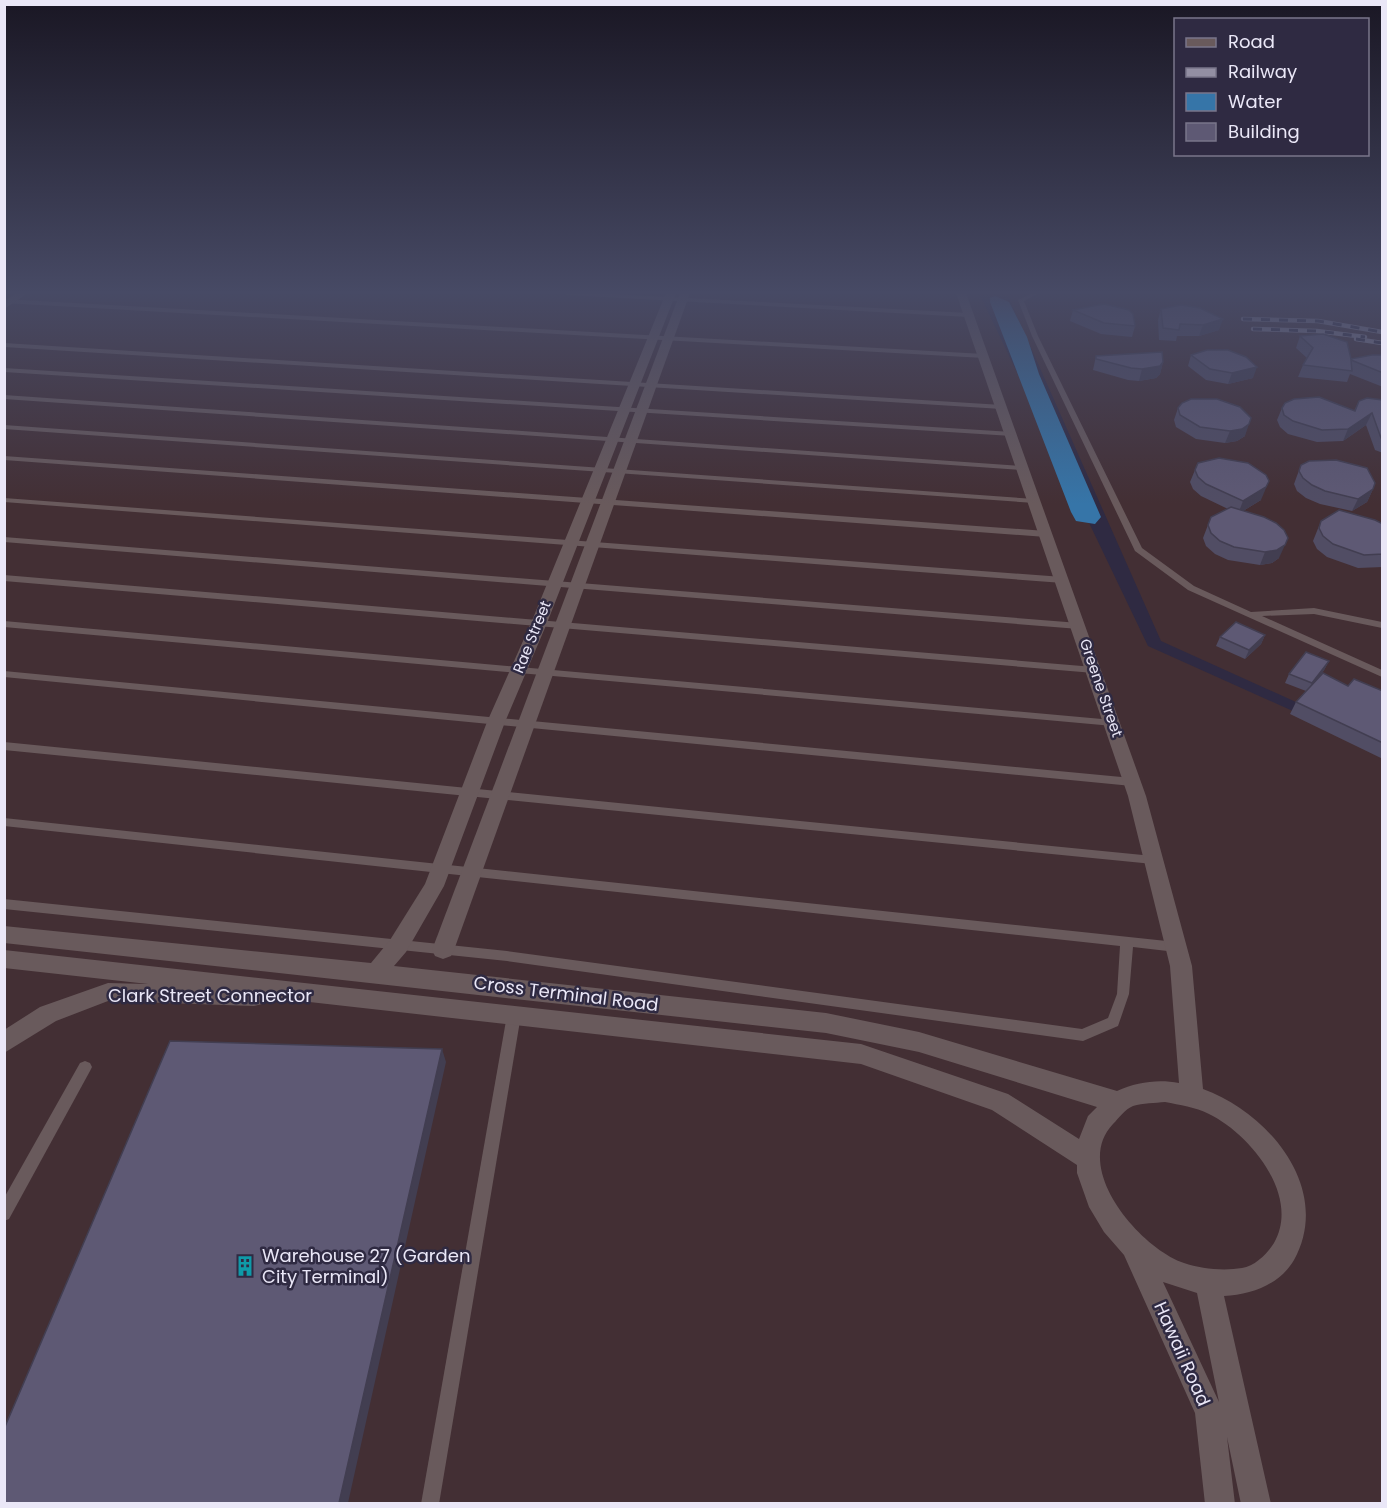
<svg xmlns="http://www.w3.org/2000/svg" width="1387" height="1508" font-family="Poppins,sans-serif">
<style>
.industrial{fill:#432f34}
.water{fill:#3675a8}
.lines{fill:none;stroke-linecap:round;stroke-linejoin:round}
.lane{fill:#695a5c;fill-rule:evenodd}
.street{fill:#695a5c;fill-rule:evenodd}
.rail-casing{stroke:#938fa3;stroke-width:4.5}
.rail{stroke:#2f2a42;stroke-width:3;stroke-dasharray:9;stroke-linecap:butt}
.wall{fill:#514d64}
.shaded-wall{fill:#423e51}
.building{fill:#5e5974;stroke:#423e51;stroke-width:1.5}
.labels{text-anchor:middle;stroke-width:5;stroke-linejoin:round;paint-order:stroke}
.street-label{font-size:15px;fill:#eae7f7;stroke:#2f2a42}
.near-street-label{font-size:18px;fill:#eae7f7;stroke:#2f2a42}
.near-poi-label{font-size:18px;fill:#eae7f7;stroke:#2f2a42;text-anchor:start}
</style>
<rect width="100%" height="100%" fill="#2f2a42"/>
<!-- industrial -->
<polygon class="industrial" points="4,293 1382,293 1382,741 1161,641 1008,296 980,295 1148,646 1382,751 1382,1503 5,1503"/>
<!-- water -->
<polygon class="water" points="995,296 1009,302 1027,337 1039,374 1101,517 1095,524 1076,521 1071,512 990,302 990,298"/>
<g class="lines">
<!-- lane -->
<g class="lane">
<polygon points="564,293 592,293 969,313 972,315 969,317 567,295"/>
<polygon points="1032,293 1039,293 1024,301 1038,336 1142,548 1194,586 1251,612 1314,608 1382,622 1382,628 1314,614 1262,616 1382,670 1382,677 1188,590 1135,551 1032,336 1018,300"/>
<polygon points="4,299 984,354 987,356 984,358 4,303"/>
<polygon points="4,343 1002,405 1006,407 1002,409 4,347"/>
<polygon points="4,368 1012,432 1016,434 1012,436 4,372"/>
<polygon points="4,395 1023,466 1027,468 1023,470 4,399"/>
<polygon points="4,425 1035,499 1039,501 1035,503 4,429"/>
<polygon points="4,456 1046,531 1050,534 1046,537 4,460"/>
<polygon points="4,498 1063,577 1067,580 1063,583 4,502"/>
<polygon points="4,537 1079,623 1084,626 1079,629 4,542"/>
<polygon points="4,575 1094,667 1099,670 1094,673 4,581"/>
<polygon points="4,621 1113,720 1118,723 1113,726 4,627"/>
<polygon points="4,671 1132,778 1137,782 1132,786 4,677"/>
<polygon points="4,742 1153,856 1157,857 1159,860 1157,863 1153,864 4,750"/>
<polygon points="4,818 1176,942 1180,943 1182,947 1180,951 1176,952 1133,947 1129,994 1118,1026 1083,1041 507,961 4,909 4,899 507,951 1082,1029 1108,1018 1117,994 1120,946 4,826"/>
<polygon points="514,1009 519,1011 521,1015 439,1504 421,1504 507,1015 509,1011"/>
<polygon points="85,1061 90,1063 92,1067 90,1071 9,1219 4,1221 4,1198 80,1063"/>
</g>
<!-- street -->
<g class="street">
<polygon points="17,293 28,293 4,309 4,301"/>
<path d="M666 293H676L547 623 505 722 444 886 406 952 394 966 826 1013 919 1032 1117 1091C1137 1082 1158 1079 1179 1083L1170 966 1128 796 956 293H966L1146 796 1192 966 1203 1089C1269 1113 1333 1189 1294 1260 1280 1284 1252 1295 1224 1296L1271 1504H1241L1227 1437 1235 1504H1205L1195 1413 1124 1255 1104 1232 1089 1207 1077 1173V1165L992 1110 861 1064 265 997 262 1004 254 1006 108 1001 56 1021 4 1053V1030L40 1007 108 983 148 984 4 968V950L861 1044 1008 1094 1079 1139 1088 1116 1097 1107 919 1052 826 1033 4 943V926L371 963 390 940 425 884 487 722 531 623ZM1165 1102C1180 1105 1195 1107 1209 1114 1250 1134 1301 1196 1274 1243 1267 1254 1255 1266 1242 1268 1224 1271 1201 1269 1184 1263 1140 1248 1071 1168 1113 1124 1119 1118 1125 1109 1133 1106 1143 1103 1155 1103 1165 1102ZM1163 1282 1197 1293 1219 1402Z"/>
<polygon points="680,293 690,293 454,950 451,956 443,959 435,956 432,950"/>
</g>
<!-- rail casing -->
<g class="rail-casing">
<g id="rail">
<polyline points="1243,319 1318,321 1382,332"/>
<polyline points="1253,329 1317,331 1365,337"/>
<polyline points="1356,339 1382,343"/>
</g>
</g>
<!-- rail -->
<use href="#rail" class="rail"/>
</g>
<!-- wall -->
<g class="wall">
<polygon points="1161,309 1219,330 1199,336 1177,336 1176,341 1159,340 1158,320"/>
<polygon points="1073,310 1135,326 1132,337 1101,334 1070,321"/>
<polygon points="1300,336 1351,359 1383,355 1383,387 1350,374 1347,382 1298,377 1303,365 1307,358 1296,348"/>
<polygon points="1191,355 1253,378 1228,384 1206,380 1188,366"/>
<polygon points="1096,356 1163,362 1160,374 1156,378 1139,381 1128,380 1093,370"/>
<polygon points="1383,400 1383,453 1375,450 1366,425 1343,441 1317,442 1288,434 1280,427 1277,420 1282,408 1354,411 1359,401"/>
<polygon points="1178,408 1245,436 1237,441 1225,443 1196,439 1176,427 1174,420"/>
<polygon points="1301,465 1373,489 1367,502 1352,511 1320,504 1306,498 1297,491 1294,484"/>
<polygon points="1195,470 1261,500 1243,511 1279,558 1272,563 1260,565 1228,560 1215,554 1206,546 1203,538 1211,517 1228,509 1201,496 1193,489 1190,482"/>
<polygon points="1321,521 1383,524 1383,567 1358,568 1327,557 1317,549 1313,541"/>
<polygon points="1265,635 1261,644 1245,659 1216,646 1220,637"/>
<polygon points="1329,661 1324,670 1319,678 1348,686 1383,691 1383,759 1290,714 1296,702 1306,691 1285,683 1289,674"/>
</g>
<!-- shaded-wall -->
<g class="shaded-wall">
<polygon points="1223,319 1219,330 1199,336 1203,325"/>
<polygon points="1163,362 1160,374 1156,378 1139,381 1142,369"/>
<polygon points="1257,367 1253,378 1228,384 1232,373"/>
<polygon points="1372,413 1366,425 1343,441 1348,429"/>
<polygon points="1249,424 1245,436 1237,441 1225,443 1230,431"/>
<polygon points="1269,481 1261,500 1238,514 1243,501"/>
<polygon points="1373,489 1367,502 1352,511 1358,499"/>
<polygon points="1285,545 1279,558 1272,563 1260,565 1265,552"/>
<polygon points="1265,635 1261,644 1245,659 1249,650"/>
<polygon points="1329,661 1324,670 1308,692 1312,683"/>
<polygon points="442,1049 446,1062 348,1503 339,1503"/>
</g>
<!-- building -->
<g class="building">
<polygon points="1104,304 1129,310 1133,314 1135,326 1104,323 1073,310"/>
<polygon points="1181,305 1200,308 1223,319 1203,325 1180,324 1179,330 1163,328 1161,309"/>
<polygon points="1323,334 1347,342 1351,359 1372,355 1383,355 1383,373 1351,360 1352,371 1303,365 1313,348 1300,336"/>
<polygon points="1207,350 1228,350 1246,357 1257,367 1232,373 1210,369 1191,355"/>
<polygon points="1162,352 1163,362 1160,366 1142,369 1131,368 1096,359 1096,356"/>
<polygon points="1319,397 1355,411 1359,401 1367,398 1383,400 1383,439 1381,438 1372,413 1348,429 1322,430 1293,421 1284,415 1282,408 1285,403 1294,399"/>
<polygon points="1191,399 1217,399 1240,407 1251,418 1249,424 1242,429 1230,431 1200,427 1180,415 1178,408 1182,403"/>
<polygon points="1219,458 1248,463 1266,475 1269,481 1266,487 1243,501 1206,484 1198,477 1195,470 1198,463"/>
<polygon points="1336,460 1367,468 1375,483 1373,489 1358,499 1325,491 1312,485 1303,478 1299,471 1301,465 1309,461"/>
<polygon points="1231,507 1264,517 1276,523 1284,530 1288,538 1285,545 1277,550 1265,552 1234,547 1220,541 1211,533 1208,525 1211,517"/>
<polygon points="1339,510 1375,520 1383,524 1383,554 1364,555 1333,544 1323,536 1319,528 1321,521"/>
<polygon points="1236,622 1265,635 1249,650 1220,637"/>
<polygon points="1306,652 1329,661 1312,683 1289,674"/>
<polygon points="1323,673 1348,686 1354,679 1383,691 1383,743 1296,702"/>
<polygon points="170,1041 442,1049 339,1503 4,1503 4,1429"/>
</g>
<!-- sky -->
<linearGradient id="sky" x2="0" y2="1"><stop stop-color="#1a1724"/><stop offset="0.58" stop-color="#474a65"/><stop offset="1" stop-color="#474a65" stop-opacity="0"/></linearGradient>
<rect width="1387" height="504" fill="url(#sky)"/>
<!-- icons -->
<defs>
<g id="building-bare" transform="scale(1.62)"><path d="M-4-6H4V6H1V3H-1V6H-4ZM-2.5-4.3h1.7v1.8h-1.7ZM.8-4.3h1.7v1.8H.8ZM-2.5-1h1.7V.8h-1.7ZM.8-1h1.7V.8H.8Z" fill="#0f9aa8" stroke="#2f2a42" stroke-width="2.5" paint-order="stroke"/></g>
</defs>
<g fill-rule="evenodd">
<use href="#building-bare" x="245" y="1266"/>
</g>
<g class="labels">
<!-- street labels -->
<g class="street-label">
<text transform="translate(532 637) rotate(-68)" y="5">Rae Street</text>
<text transform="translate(1101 688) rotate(71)" y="5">Greene Street</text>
</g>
<!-- near-street labels -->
<g class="near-street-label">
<text transform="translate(566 994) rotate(7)" y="6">Cross Terminal Road</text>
<text x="210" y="1002">Clark Street Connector</text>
<text transform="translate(1182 1354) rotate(66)" y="6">Hawaii Road</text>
</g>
<!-- near-poi labels -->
<g class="near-poi-label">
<text x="262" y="1262">Warehouse 27 (Garden<tspan x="262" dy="21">City Terminal)</tspan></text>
</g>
</g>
<!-- border -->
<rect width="1387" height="1508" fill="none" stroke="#eae7f7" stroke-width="12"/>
<!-- legend -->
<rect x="1174" y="18" width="195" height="138" fill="#2f2a42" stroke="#7a768a" stroke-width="1.5"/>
<rect x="1186" y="38" width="30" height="9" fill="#695a5c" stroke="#7a768a" stroke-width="1.5"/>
<text x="1228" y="48" font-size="18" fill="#eae7f7">Road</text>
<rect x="1186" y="68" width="30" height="9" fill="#938fa3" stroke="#7a768a" stroke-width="1.5"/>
<text x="1228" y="78" font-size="18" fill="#eae7f7">Railway</text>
<rect x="1186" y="93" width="30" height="18" fill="#3675a8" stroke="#7a768a" stroke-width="1.5"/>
<text x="1228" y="108" font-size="18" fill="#eae7f7">Water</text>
<rect x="1186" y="123" width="30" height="18" fill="#5e5974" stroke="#7a768a" stroke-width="1.5"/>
<text x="1228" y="138" font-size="18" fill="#eae7f7">Building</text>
</svg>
